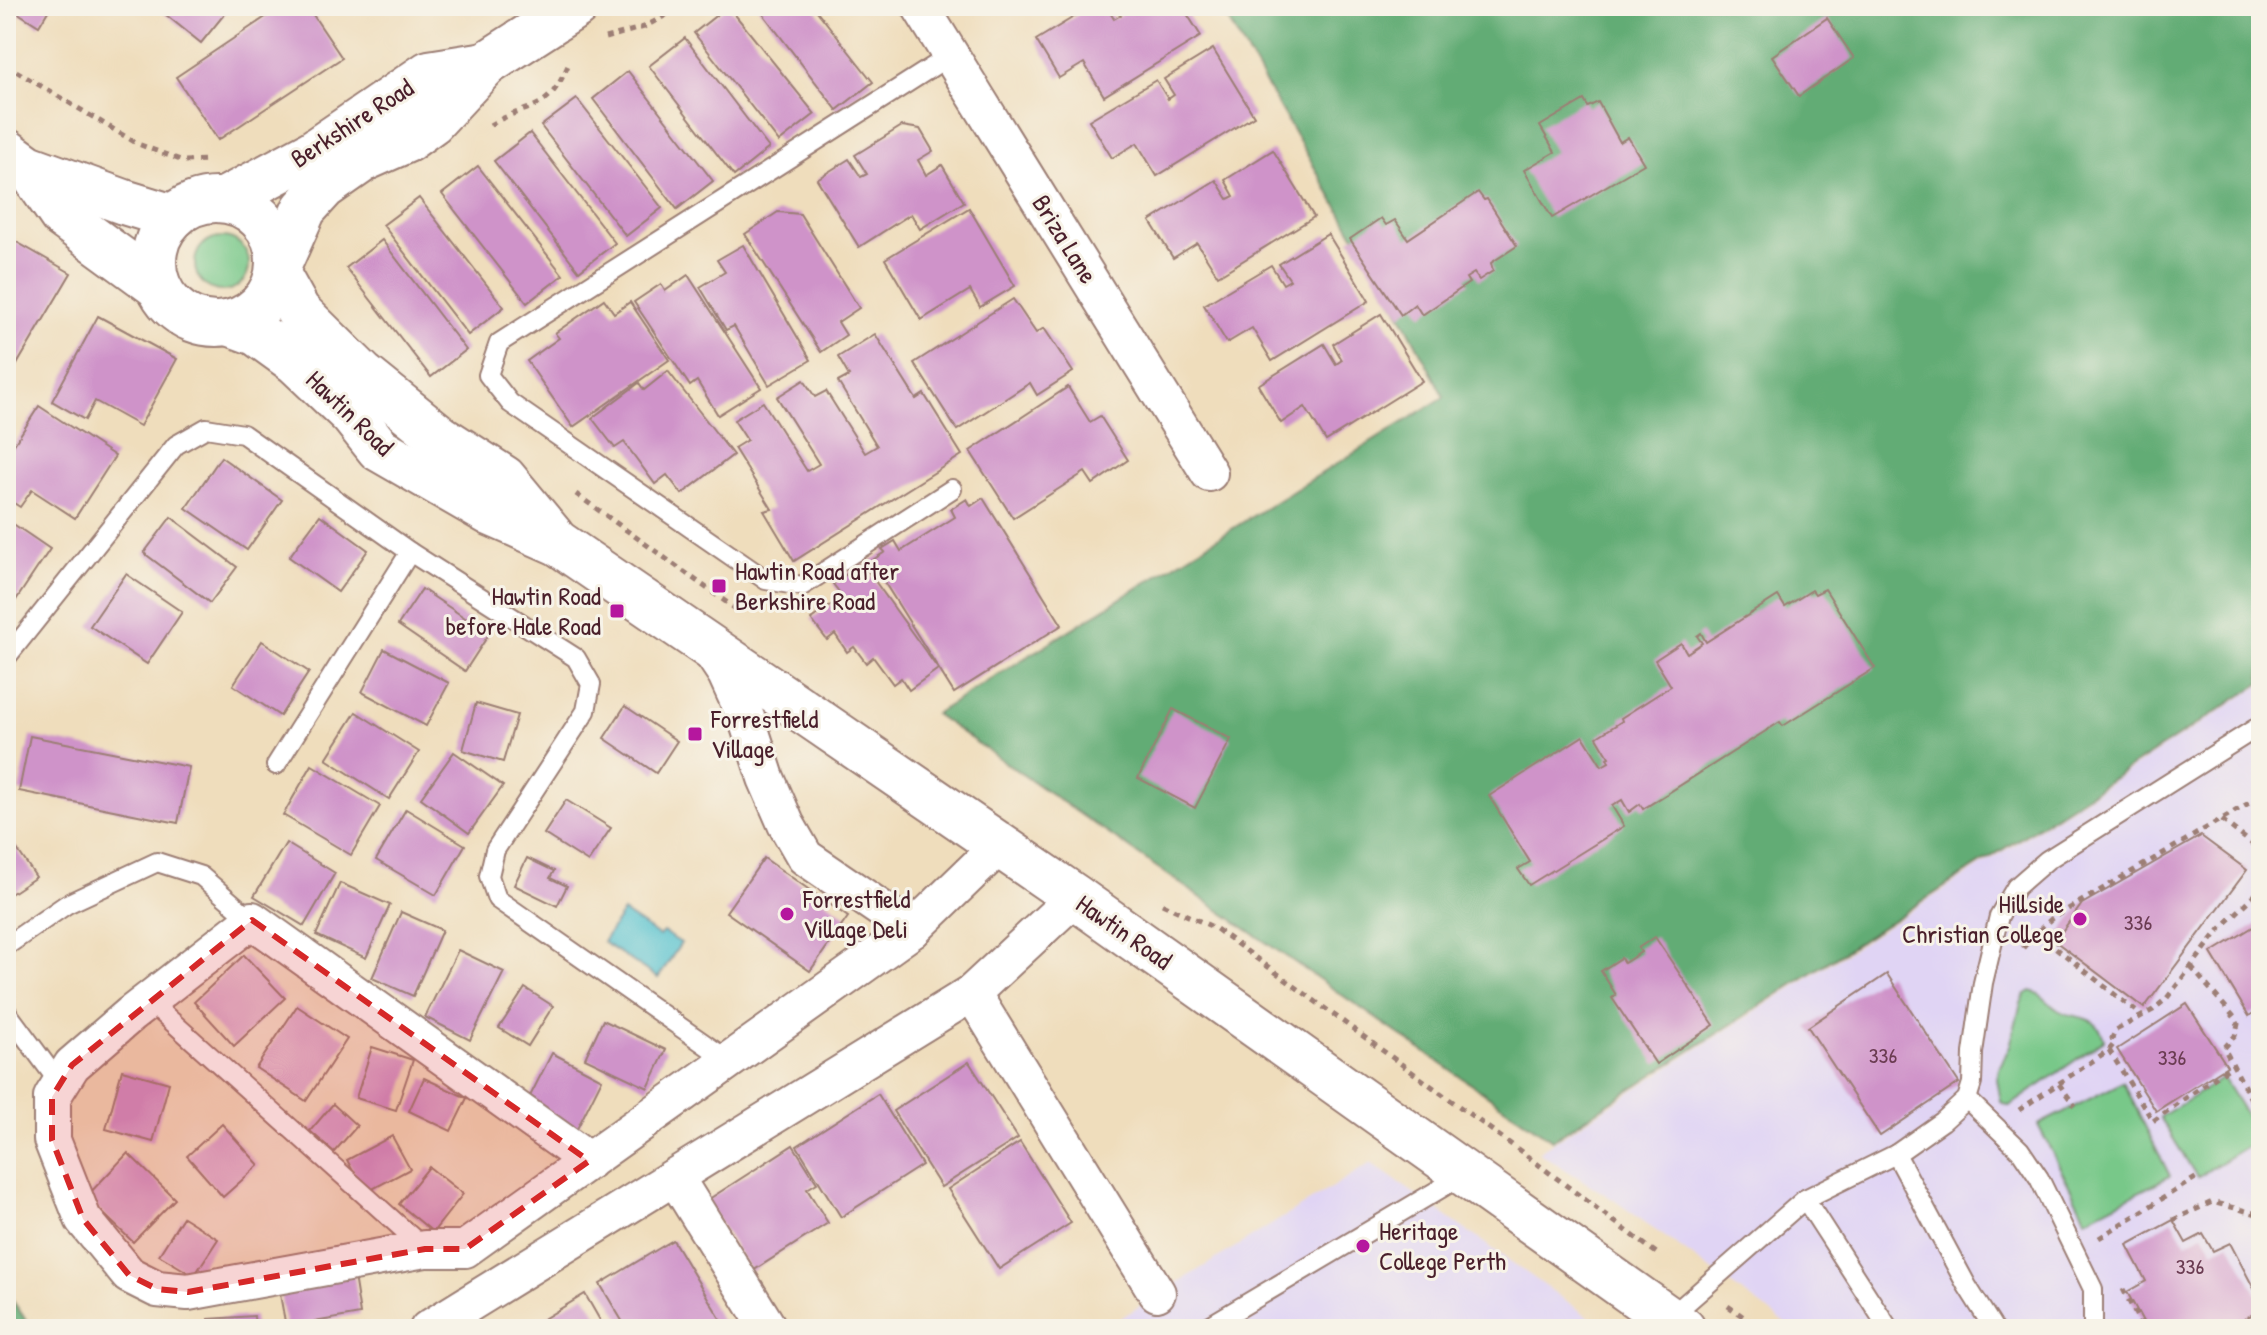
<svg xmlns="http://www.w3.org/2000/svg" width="2267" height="1335" font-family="'Patrick Hand',sans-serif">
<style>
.built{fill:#e0d4f4}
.green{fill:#78c889;stroke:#61745a;stroke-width:2}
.forest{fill:#62ac75;stroke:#566650;stroke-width:2}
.water{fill:#56c2cf;stroke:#50707d;stroke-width:2}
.building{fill:#cf93c9}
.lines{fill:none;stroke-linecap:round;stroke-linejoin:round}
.service-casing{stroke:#9c7e74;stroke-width:22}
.minor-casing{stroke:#9c7e74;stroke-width:40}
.secondary-casing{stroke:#9c7e74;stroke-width:48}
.path{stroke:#9c7e74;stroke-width:5;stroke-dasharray:6 6;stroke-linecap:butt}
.service{stroke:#fff;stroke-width:18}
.minor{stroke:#fff;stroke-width:36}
.secondary{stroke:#fff;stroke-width:44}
.marked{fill:#d62828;fill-opacity:0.2;stroke:#d62828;stroke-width:6;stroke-dasharray:16 10;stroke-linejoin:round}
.poi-dot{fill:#b5179e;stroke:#f7f3e8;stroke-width:3}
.labels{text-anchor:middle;stroke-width:6;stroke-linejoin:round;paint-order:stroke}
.number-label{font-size:22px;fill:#6b3c52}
.street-label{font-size:26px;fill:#4a1f2b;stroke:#f7f3e8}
.poi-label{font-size:26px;fill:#4a1f2b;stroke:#f7f3e8;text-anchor:start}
</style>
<rect width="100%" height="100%" fill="#f7f3e8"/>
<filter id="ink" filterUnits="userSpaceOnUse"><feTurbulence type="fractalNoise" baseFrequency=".0125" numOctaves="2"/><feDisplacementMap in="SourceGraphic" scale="16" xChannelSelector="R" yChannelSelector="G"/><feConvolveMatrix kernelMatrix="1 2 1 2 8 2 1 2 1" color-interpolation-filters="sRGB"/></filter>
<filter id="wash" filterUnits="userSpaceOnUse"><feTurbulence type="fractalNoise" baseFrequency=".006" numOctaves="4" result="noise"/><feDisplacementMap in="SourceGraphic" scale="32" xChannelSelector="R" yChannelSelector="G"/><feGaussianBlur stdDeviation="1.8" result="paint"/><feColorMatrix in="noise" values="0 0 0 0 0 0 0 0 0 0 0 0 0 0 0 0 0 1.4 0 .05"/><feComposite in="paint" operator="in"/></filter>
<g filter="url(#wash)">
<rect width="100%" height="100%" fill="#efddbc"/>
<!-- built -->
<g class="built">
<polygon points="2261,685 2261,1329 1793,1329 1614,1200 1538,1152"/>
<polygon points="1371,1163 1606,1329 1103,1329"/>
</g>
<!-- green -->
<g class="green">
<circle cx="222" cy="264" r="27"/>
<path d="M2031 991C2044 994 2047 1003 2058 1010 2077 1021 2097 1012 2104 1040L2010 1106 2001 1102 1997 1079 1999 1068 2010 1046 2021 1003 2025 995Z"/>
<polygon points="2223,1078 2260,1138 2197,1177 2160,1117"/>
<polygon points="2123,1082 2170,1176 2086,1219 2038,1125"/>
</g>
<!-- forest -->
<g class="forest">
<polygon points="1220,6 2261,6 2261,683 1552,1140 935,714 1444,397 1401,315"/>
<polygon points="6,1291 32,1329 6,1329"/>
</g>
<!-- water -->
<polygon class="water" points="623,912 659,936 663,932 681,943 658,978 603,942"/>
<g id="blocks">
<!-- building -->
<g class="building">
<polygon points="7,6 51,6 39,26"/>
<polygon points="155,6 231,6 201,43"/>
<polygon points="282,6 307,6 342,58 218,140 176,77"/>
<polygon points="728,6 815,114 779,142 694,33"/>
<polygon points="757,6 813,6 873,82 837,110"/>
<polygon points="1092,6 1106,6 1114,19 1121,15 1115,6 1182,6 1201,36 1104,96 1084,63 1059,78 1036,40"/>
<polygon points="1827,18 1854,58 1799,96 1772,56"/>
<polygon points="685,38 769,148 734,176 649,66"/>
<polygon points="1213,49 1254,116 1157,176 1137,143 1112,158 1089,120 1156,80 1168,99 1174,95 1164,79"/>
<polygon points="628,71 713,181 677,209 593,99"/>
<polygon points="577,99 662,208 626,236 541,126"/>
<polygon points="1584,100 1588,107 1598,102 1620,142 1628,137 1644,164 1552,218 1524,170 1555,152 1540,126"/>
<polygon points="902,126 920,129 933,151 918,160 926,175 942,165 964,202 920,229 911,214 859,247 817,179 849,159 861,177 867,174 855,155"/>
<polygon points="530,133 615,243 579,271 494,161"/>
<polygon points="1273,150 1314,217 1218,276 1197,243 1173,258 1150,221 1216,180 1228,199 1234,196 1225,180"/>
<polygon points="478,166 563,275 527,303 442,194"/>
<polygon points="1478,192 1484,200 1487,199 1517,246 1491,263 1493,271 1479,280 1474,273 1466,278 1469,283 1422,315 1415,304 1401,315 1350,239 1381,218 1386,225 1395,220 1408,239"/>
<polygon points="419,198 504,307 468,335 383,225"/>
<polygon points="969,208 1015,286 980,307 970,290 921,320 885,259"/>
<polygon points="778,212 800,214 859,308 838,322 846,335 821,352 745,234"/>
<polygon points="1328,234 1369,301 1272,361 1252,328 1227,343 1204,305 1271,265 1283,284 1290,280 1279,264"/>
<polygon points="6,236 71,273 6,383"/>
<polygon points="382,240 466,350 431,377 346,268"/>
<polygon points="743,245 811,360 769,385 734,326 726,330 700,287 725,272 717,260"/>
<polygon points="688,275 761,388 718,415 697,381 690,386 634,302 661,284 665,291"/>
<polygon points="604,299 614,313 630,302 669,360 573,427 527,361 559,338 555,333"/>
<polygon points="1013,299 1036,333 1044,328 1073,372 1037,395 1030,383 957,430 914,363"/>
<polygon points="1381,314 1422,381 1326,441 1305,407 1281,423 1258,385 1324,344 1336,364 1342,360 1333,344"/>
<polygon points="98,316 177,359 140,426 95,401 85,420 52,401"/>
<polygon points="875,334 916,399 924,394 962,455 794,561 764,511 772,509 734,448 747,440 734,420 763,402 807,471 819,464 777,397 804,380 815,397 826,391 865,453 877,446 838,382 849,376 838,357"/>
<polygon points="668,371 733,455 682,494 667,475 655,484 624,442 615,448 592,418 639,383 644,390"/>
<polygon points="1068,387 1090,422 1100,416 1128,460 1093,484 1085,472 1013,518 970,451"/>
<polygon points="39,406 115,456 75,518 32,490 20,507 6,498 6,457"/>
<polygon points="221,457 282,500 247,550 186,508"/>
<polygon points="983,498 1062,625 954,693 871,561 885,552 882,549 895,541 901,551 955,517 951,509 967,499 971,506"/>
<polygon points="320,515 368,550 338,592 289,557"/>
<polygon points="171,517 237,567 210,603 144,553"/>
<polygon points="6,519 50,549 10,609 6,607"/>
<polygon points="862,563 938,669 909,690 901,678 893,684 873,657 866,663 854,647 847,652 835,634 827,640 811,619 843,597 833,584"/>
<polygon points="126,574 182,612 147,664 90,626"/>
<polygon points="422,589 489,634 465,671 398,625"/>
<polygon points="1825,589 1875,668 1783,726 1780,722 1643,809 1640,804 1629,812 1622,800 1612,806 1624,826 1529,885 1518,869 1530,862 1489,796 1583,736 1602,766 1609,762 1607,758 1609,757 1597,737 1622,721 1621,718 1671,686 1655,660 1681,643 1687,653 1702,643 1697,636 1701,633 1706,642 1778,596 1785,607 1812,590 1815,594"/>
<polygon points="262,641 309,672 280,716 233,685"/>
<polygon points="384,649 449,683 426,726 362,692"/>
<polygon points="476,703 517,715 503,762 463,750"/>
<polygon points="625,706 677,741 656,773 604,738"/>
<polygon points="1173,709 1231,739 1195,808 1138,778"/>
<polygon points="356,712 419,752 389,799 326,759"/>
<polygon points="30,736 189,767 178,823 19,791"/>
<polygon points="454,752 503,786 469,833 421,798"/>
<polygon points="312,765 380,806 351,855 283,815"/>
<polygon points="566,800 611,828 588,862 544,834"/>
<polygon points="406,809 465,845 436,895 376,860"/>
<polygon points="6,833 36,877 6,897"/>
<polygon points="2201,836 2247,870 2144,1008 2055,941 2082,904"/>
<polygon points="286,843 335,873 304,926 254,896"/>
<polygon points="527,858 554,871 550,878 567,886 557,906 514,885"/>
<polygon points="764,858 848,917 810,971 726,912"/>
<polygon points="340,883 390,905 366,958 316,935"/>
<polygon points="401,912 442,930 413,996 372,978"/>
<polygon points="2261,922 2261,1008 2249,1016 2211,953"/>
<polygon points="1655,937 1714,1025 1656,1064 1612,998 1616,995 1601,971 1621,958 1624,963 1641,952 1638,948"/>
<polygon points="458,950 504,972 470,1040 425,1017"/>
<polygon points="244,955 285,998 234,1046 194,1002"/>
<polygon points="1887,974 1959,1083 1880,1136 1808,1027"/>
<polygon points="525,988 553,1006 528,1046 499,1028"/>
<polygon points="2187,1004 2227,1066 2156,1111 2117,1049"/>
<polygon points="297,1006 347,1039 306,1101 256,1068"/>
<polygon points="603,1020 666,1050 648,1088 585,1058"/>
<polygon points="372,1047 413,1060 396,1110 356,1098"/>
<polygon points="552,1053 602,1079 576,1131 525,1106"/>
<polygon points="969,1062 1018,1138 941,1187 893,1111"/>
<polygon points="122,1070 169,1083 153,1142 106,1129"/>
<polygon points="424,1078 467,1098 451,1131 409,1111"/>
<polygon points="878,1094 922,1165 841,1217 797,1146"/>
<polygon points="333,1104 357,1126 334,1152 310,1131"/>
<polygon points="222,1124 259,1165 223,1197 187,1156"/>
<polygon points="392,1136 410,1169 365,1193 347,1160"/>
<polygon points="1020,1142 1071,1223 999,1269 948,1189"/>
<polygon points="793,1145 817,1183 807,1189 828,1223 751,1272 706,1201"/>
<polygon points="128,1153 175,1199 133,1242 86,1197"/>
<polygon points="429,1167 463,1194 433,1232 399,1204"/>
<polygon points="183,1217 218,1239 194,1276 159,1255"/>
<polygon points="2173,1220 2186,1243 2203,1234 2213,1251 2230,1243 2261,1302 2261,1310 2225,1329 2176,1329 2173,1325 2165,1329 2147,1329 2127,1292 2146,1281 2127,1245"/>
<polygon points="673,1240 724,1325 717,1329 627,1329 600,1284"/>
<polygon points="354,1276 360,1314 286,1327 279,1289"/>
<polygon points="585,1294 605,1329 527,1329"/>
<polygon points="254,1316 255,1329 210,1329 209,1319"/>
</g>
</g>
</g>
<g filter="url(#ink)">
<use href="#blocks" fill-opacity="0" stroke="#9c7e74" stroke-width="2"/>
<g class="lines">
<!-- service casing -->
<g class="service-casing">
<g id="service">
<polyline points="951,55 499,343 488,375 510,403 766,580 802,586 952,489"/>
<polyline points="6,658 176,445 206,428 243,434 410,552 576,658 591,684 586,711 495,850 489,876 497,899 729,1061"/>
<polyline points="276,765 410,552"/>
<polyline points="6,946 67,904 157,862 201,876 252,920"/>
<polyline points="148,1000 425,1249"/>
<polyline points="6,1011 60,1084"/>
<polyline points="1967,1099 2020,1150 2039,1178 2093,1289 2093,1329"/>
<polyline points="1896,1154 1967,1286 1994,1329"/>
<polyline points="1805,1199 1889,1329"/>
<polyline points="1668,1319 1805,1199 1896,1154 1943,1121 1967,1099 1972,1083 1973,1053 1983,983 1999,916 2016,887 2047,860 2261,725"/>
<polyline points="1204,1329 1465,1174"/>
</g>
</g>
<!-- minor casing -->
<g class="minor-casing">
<g id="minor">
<polyline points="920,6 1209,473"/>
<polyline points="708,647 726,674 747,720 766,778 786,824 805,857 912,930"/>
<polyline points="972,993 1157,1293"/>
<polyline points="589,1161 252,920 131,1014 72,1065 52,1097 52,1140 83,1219 129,1275 157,1289 188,1292 425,1249 465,1249 912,930 1000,845"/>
<polyline points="675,1177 769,1329"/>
<polyline points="428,1329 972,993 1075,897"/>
</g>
</g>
<!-- secondary casing -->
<g class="secondary-casing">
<g id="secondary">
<polyline points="6,151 28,167 124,202 173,217"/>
<polyline points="28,167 62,216 159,287"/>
<circle cx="216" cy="262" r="62"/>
<polyline points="224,200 312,153 429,73 486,64"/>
<polyline points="279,265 304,209 324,187 364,159 407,140 432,122 486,64 576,6"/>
<polyline points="278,275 298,311 363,375 440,437 504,478 552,536"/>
<polyline points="229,323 256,333 296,362 352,415 379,449 490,513 558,543 1075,897 1683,1329"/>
</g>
</g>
<!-- path -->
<g class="path">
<polyline points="605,38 644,27 683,6"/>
<polyline points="6,65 138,144 183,161 208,160"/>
<path d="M490 125C531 101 547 116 569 63"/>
<polyline points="576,494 740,612"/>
<polyline points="2222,820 2261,851"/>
<polyline points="1162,904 1215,928 1527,1156 1659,1255"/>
<polyline points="2037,933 2142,1016"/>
<polyline points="2023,948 2031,938 2051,919 2261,796"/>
<polyline points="2191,967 2235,1018 2238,1024 2235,1036 2224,1048 2261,1118"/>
<polyline points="2109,1050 2153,1121 2233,1065"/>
<polyline points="2059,1084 2075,1106"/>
<polyline points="2019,1110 2109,1050 2114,1044 2112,1038 2116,1030 2153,1010 2167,998 2220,929 2261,889"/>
<polyline points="2173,1220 2212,1202 2261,1215"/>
<polyline points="2099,1238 2197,1177"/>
<polyline points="2123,1289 2143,1329"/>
<polyline points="1728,1306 1761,1329"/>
</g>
<!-- service -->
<use href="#service" class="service"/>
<!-- minor -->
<use href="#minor" class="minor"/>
<!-- secondary -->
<use href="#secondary" class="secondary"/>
</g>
</g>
<!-- marked area -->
<path class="marked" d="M252 920 589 1161 465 1249H425L188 1292 157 1289 129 1275 83 1219 52 1140V1097L72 1065Z"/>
<!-- markers -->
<g class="poi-dot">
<rect x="711" y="578" width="16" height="16" rx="4"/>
<rect x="609" y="603" width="16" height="16" rx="4"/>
<rect x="687" y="726" width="16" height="16" rx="4"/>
<circle cx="787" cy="914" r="8"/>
<circle cx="2080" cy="919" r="8"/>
<circle cx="1363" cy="1246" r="8"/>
</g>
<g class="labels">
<!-- number labels -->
<g class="number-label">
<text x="2138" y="930">336</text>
<text x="1883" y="1063">336</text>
<text x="2172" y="1065">336</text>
<text x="2190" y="1274">336</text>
</g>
<!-- street labels -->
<g class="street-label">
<text transform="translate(352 123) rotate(-33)" y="9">Berkshire Road</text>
<text transform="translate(1065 239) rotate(58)" y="9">Briza Lane</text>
<text transform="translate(350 413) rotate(44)" y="9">Hawtin Road</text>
<text transform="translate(1124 932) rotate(35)" y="9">Hawtin Road</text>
</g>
<!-- poi labels -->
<g class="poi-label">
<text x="735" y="580">Hawtin Road after<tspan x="735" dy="30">Berkshire Road</tspan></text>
<text x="601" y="605" text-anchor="end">Hawtin Road<tspan x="601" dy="30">before Hale Road</tspan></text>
<text x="711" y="728">Forrestfield<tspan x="711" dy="30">Village</tspan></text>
<text x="803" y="908">Forrestfield<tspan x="803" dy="30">Village Deli</tspan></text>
<text x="2064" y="913" text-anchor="end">Hillside<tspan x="2064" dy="30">Christian College</tspan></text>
<text x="1379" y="1240">Heritage<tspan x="1379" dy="30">College Perth</tspan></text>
</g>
</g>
<!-- margin -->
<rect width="2267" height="1335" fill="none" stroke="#f7f3e8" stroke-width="32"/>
</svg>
